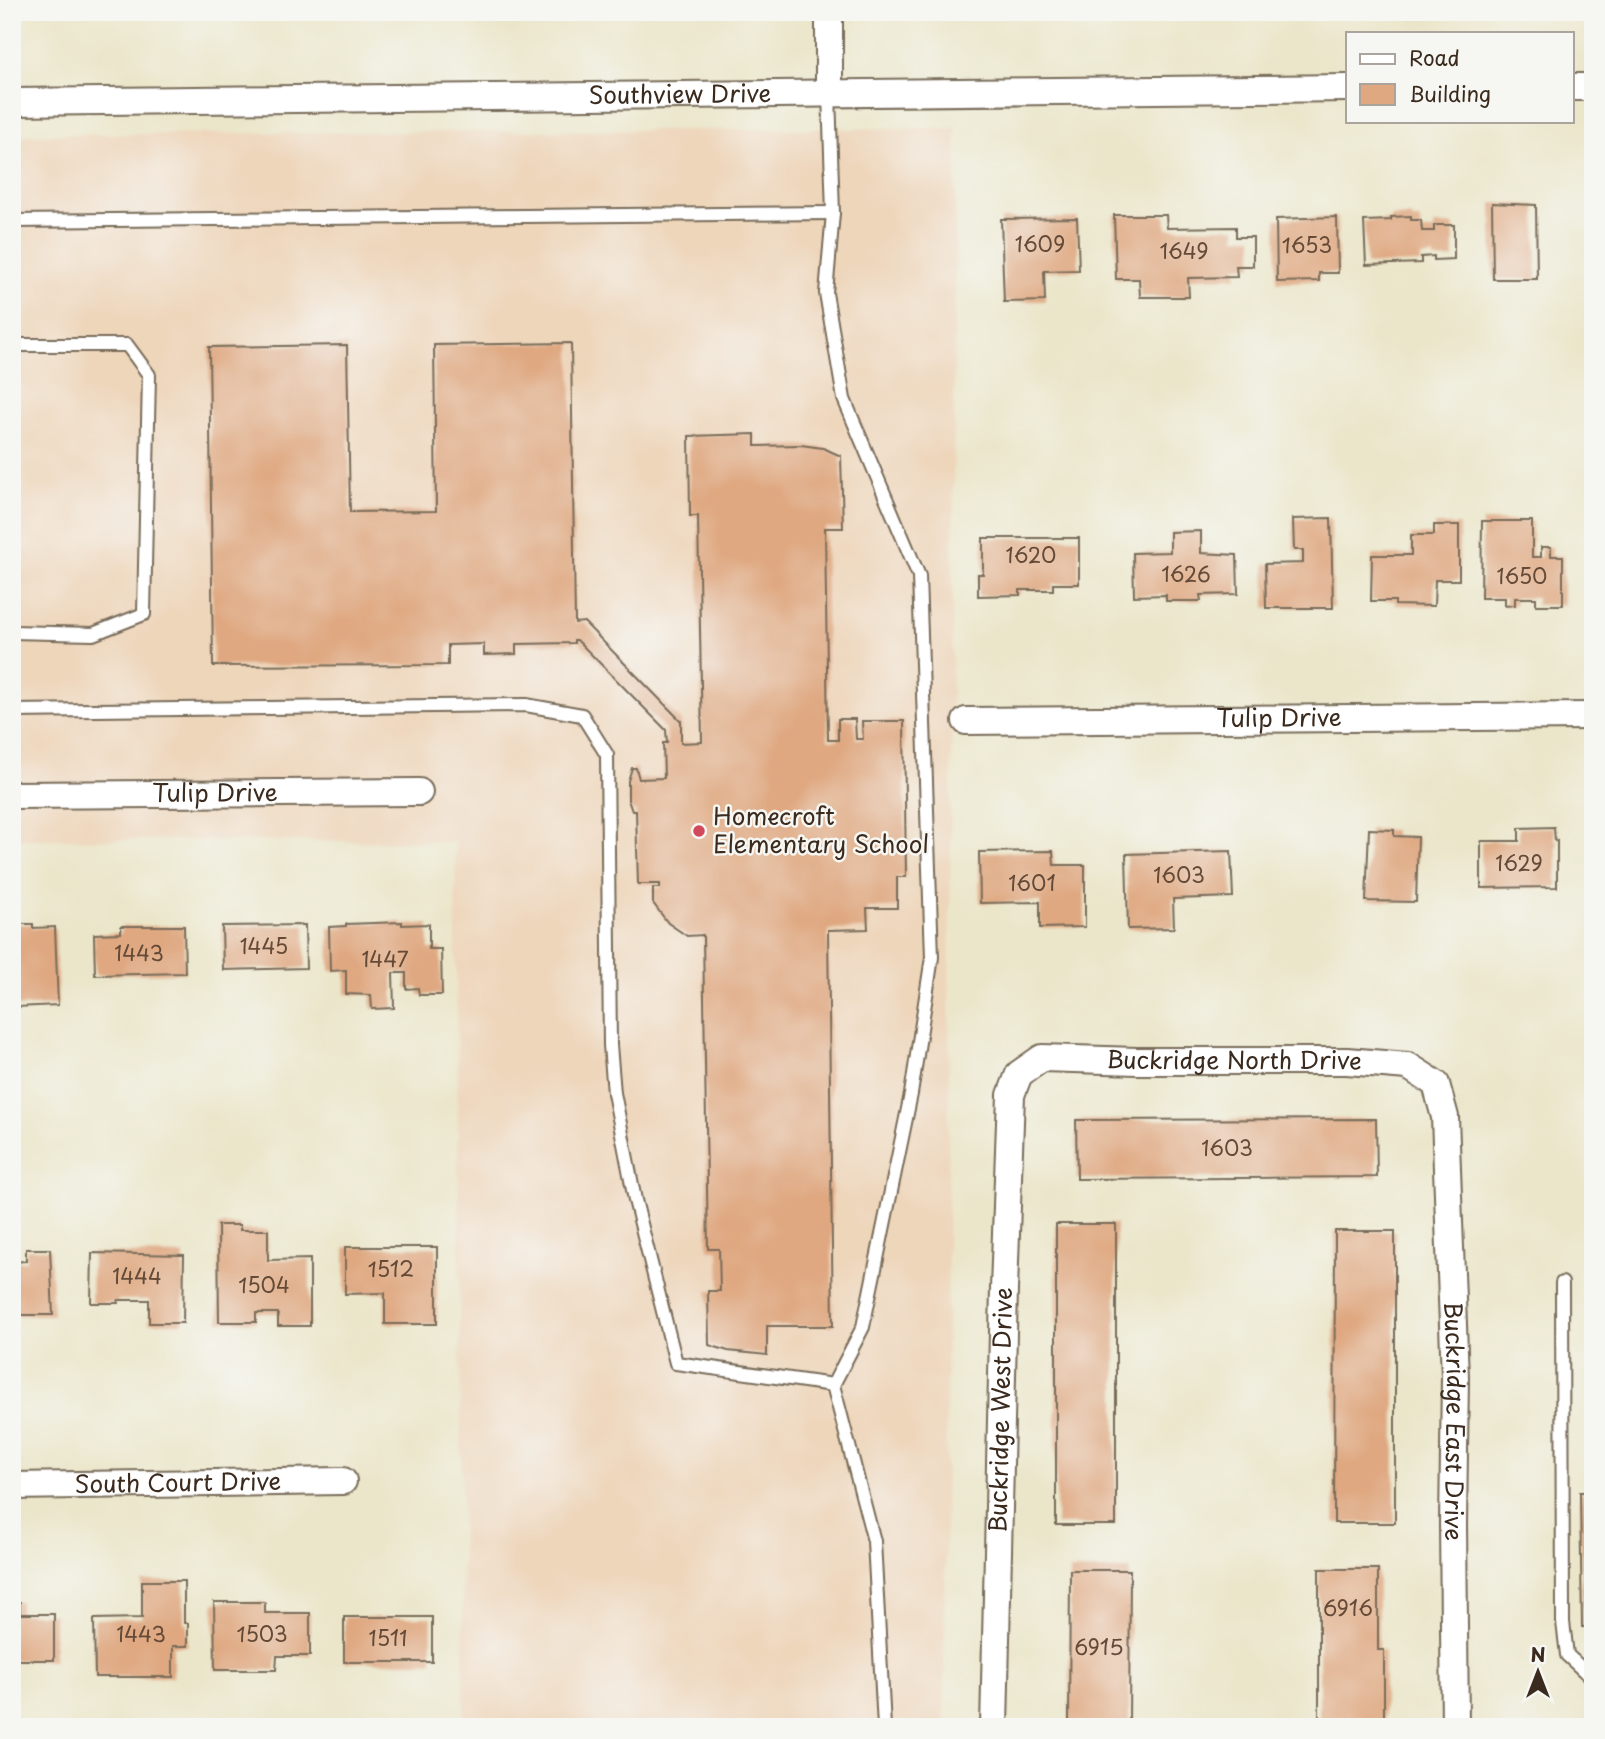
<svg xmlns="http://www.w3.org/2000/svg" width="1605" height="1739" font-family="'Playpen Sans',sans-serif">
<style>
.built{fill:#eed6bb}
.building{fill:#dfa881}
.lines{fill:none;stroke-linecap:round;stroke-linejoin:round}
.lane-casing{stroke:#796c5a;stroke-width:16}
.street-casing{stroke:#796c5a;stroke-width:30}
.lane{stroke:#fff;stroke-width:12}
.street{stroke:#fff;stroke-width:26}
.poi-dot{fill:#d1495b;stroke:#f6f6f2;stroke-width:2.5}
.labels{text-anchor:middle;stroke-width:5;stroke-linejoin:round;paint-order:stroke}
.number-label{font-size:21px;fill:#644a37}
.street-label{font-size:24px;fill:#3b2a1e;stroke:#f6f6f2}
.poi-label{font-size:24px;fill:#3b2a1e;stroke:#f6f6f2;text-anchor:start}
</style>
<rect width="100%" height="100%" fill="#f6f6f2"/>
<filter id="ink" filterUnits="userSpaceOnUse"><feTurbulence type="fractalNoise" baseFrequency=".0143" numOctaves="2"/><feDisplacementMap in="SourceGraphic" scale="14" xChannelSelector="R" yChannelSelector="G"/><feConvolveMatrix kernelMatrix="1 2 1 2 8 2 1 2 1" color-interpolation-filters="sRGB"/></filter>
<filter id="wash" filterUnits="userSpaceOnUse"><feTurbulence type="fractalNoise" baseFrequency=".00686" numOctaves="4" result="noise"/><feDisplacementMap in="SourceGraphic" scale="28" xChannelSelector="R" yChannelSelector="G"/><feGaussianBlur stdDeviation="1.57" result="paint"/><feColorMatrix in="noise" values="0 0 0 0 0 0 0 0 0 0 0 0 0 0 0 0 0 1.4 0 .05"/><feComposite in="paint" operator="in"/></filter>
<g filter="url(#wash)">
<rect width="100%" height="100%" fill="#ebe6ca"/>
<!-- built -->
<polygon class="built" points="956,128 944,1727 464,1727 455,842 12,839 12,135"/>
<g id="blocks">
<!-- building -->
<g class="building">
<polygon points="1492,203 1536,205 1537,279 1493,279"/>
<polygon points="1114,215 1166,215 1167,228 1236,227 1236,237 1253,237 1253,266 1236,266 1237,277 1188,278 1189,297 1140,297 1139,279 1116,279"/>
<polygon points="1411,216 1411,220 1421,220 1422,231 1434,231 1434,225 1454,225 1454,259 1434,260 1434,256 1421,257 1421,263 1366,265 1364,221 1391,220 1391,217"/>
<polygon points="1337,217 1338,273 1319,273 1319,281 1277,282 1276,219"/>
<polygon points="1077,218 1079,270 1044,271 1045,301 1004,302 1001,219"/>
<polygon points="571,343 575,623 584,622 681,721 681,743 702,742 698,516 690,516 689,436 755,434 755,446 801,445 823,448 841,456 843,528 825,528 828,740 838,740 838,719 855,719 856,739 863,739 862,721 904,721 906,877 897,877 897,908 867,908 868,929 828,930 833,1326 767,1326 767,1355 728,1351 709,1345 708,1291 720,1291 719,1249 708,1249 703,935 687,936 668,923 653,903 653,888 660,888 660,884 638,884 636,811 632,811 628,800 628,781 632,768 636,768 639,779 664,778 663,743 667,743 666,730 577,640 574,640 574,643 516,644 516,654 484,655 484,644 448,645 448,665 213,666 209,347 347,345 350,512 436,511 434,345"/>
<polygon points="1331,518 1333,608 1266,608 1265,564 1303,563 1303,550 1294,550 1293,519"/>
<polygon points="1482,521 1532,521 1532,557 1541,557 1541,547 1551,547 1551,556 1563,556 1563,605 1536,605 1536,598 1515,598 1515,605 1505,606 1505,598 1481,598"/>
<polygon points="1434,525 1459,525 1459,580 1435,580 1434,606 1395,605 1395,601 1371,601 1372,555 1411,555 1411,535 1434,535"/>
<polygon points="1201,531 1201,553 1237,555 1238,594 1200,595 1201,601 1166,601 1166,595 1134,596 1133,553 1170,552 1170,532"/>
<polygon points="983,538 1079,538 1079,584 1053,584 1053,590 1020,590 1020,595 978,596 978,574 983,574"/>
<polygon points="1554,827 1555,841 1557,840 1557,887 1481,888 1481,841 1519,841 1519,828"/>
<polygon points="1369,829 1394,830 1394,836 1418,837 1416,902 1366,901"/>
<polygon points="1053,851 1054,865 1085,865 1085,927 1040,928 1040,902 980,903 979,852"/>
<polygon points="1231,851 1233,897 1173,899 1174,928 1128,929 1126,854"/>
<polygon points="402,922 402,925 429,924 429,949 441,949 442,995 419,995 418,988 406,989 406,973 393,973 394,1008 372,1009 371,995 346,994 346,970 330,971 329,927 346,926 346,924"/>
<polygon points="12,924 33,924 33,928 55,927 58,1005 16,1007 15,970 12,970"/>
<polygon points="305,925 306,968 223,970 222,926"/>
<polygon points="121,926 184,926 185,973 95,975 94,934 121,933"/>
<polygon points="1376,1119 1377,1177 1077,1179 1076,1120"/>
<rect x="1056" y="1224" width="60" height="301"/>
<polygon points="218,1225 240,1225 240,1230 268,1230 268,1260 310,1259 310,1326 278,1326 278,1313 256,1313 256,1322 219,1322"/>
<polygon points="1335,1231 1395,1231 1395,1523 1334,1523"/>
<polygon points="345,1247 437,1247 437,1324 385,1324 385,1293 345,1294"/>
<polygon points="26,1249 50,1249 53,1315 12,1315 12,1262 26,1261"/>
<polygon points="92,1253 184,1255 183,1323 149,1323 149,1300 118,1300 118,1303 91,1303"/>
<polygon points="1580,1492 1593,1492 1593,1627 1582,1627"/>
<polygon points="1319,1569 1378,1569 1378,1650 1384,1650 1384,1727 1319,1727"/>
<polygon points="1070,1570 1130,1570 1129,1727 1069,1727"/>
<polygon points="142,1581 184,1581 184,1623 188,1623 188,1646 173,1646 173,1677 95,1677 94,1619 142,1618"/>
<polygon points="12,1602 20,1602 20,1614 54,1614 54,1660 12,1660"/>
<polygon points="214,1602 265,1602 265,1613 310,1613 310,1656 277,1656 276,1670 215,1670"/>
<rect x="344" y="1617" width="88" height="45"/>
</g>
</g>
</g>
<g filter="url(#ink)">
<use href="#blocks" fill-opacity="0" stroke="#796c5a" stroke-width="2"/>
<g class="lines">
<!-- lane casing -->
<g class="lane-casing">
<g id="lane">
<polyline points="12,221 833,213"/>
<polyline points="12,345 127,345 149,375 144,614 93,634 12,632"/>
<polyline points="12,711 526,705 582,715 607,755 610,1045 614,1093 635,1200 676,1363 833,1385 863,1327 911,1094 932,957 919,576 844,399 826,293 833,213 829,94"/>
<polyline points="1562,1283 1563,1622 1567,1655 1593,1679"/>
<polyline points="833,1385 874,1541 884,1727"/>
</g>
</g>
<!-- street casing -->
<g class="street-casing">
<g id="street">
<polyline points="1572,87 1593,87"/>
<polyline points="829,94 829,12"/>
<path id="s1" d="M12 102 1348 88"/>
<path id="s2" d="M966 721 1593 716"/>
<path id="s3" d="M12 795 419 792"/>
<path id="s4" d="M12 1486 343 1481"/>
<path id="s5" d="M994 1727 1004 1289 1011 1095 1019 1074 1042 1058 1137 1061H1347L1408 1066 1436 1084 1445 1117 1455 1377 1453 1524 1455 1727"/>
</g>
</g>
<!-- lane -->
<use href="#lane" class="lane"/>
<!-- street -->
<use href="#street" class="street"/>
</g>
</g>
<!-- markers -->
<circle class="poi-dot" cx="699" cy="831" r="7"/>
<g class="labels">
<!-- number labels -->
<g class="number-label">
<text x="1040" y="252">1609</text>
<text x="1307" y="253">1653</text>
<text x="1184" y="259">1649</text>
<text x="1031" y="563">1620</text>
<text x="1186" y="582">1626</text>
<text x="1522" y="584">1650</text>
<text x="1519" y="871">1629</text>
<text x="1179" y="883">1603</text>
<text x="1032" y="891">1601</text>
<text x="264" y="954">1445</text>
<text x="139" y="961">1443</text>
<text x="385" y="967">1447</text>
<text x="1227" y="1156">1603</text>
<text x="391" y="1277">1512</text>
<text x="137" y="1284">1444</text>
<text x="264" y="1293">1504</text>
<text x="1348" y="1616">6916</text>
<text x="141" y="1642">1443</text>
<text x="262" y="1642">1503</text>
<text x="388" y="1646">1511</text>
<text x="1099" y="1655">6915</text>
</g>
<!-- street labels -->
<g class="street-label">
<text dy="8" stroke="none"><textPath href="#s1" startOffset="668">Southview Drive</textPath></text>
<text dy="8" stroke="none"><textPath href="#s2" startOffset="313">Tulip Drive</textPath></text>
<text dy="8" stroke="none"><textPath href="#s3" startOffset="203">Tulip Drive</textPath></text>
<text dy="8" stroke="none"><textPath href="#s5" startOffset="875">Buckridge North Drive</textPath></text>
<text dy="8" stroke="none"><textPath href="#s5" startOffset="317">Buckridge West Drive</textPath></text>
<text dy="8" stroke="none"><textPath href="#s5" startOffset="1421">Buckridge East Drive</textPath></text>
<text dy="8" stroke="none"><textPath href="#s4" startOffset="166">South Court Drive</textPath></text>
</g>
<!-- poi labels -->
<g class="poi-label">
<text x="713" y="825">Homecroft<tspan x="713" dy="28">Elementary School</tspan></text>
</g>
</g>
<!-- margin -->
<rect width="1605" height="1739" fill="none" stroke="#f6f6f2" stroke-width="42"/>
<!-- legend -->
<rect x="1346" y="32" width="228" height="91" fill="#f6f6f2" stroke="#aba49d" stroke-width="2"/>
<rect x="1360" y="54" width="35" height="10" fill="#ffffff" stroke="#aba49d" stroke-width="2"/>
<text x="1409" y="66" font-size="21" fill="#3b2a1e">Road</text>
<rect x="1360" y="84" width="35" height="21" fill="#dfa881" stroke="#aba49d" stroke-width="2"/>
<text x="1409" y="102" font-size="21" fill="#3b2a1e">Building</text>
<!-- north arrow -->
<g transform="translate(1538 1672)" stroke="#f6f6f2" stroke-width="5" paint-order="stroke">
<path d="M0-5L12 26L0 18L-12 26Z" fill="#3b2a1e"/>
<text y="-10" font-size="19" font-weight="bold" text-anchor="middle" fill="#3b2a1e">N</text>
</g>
</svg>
